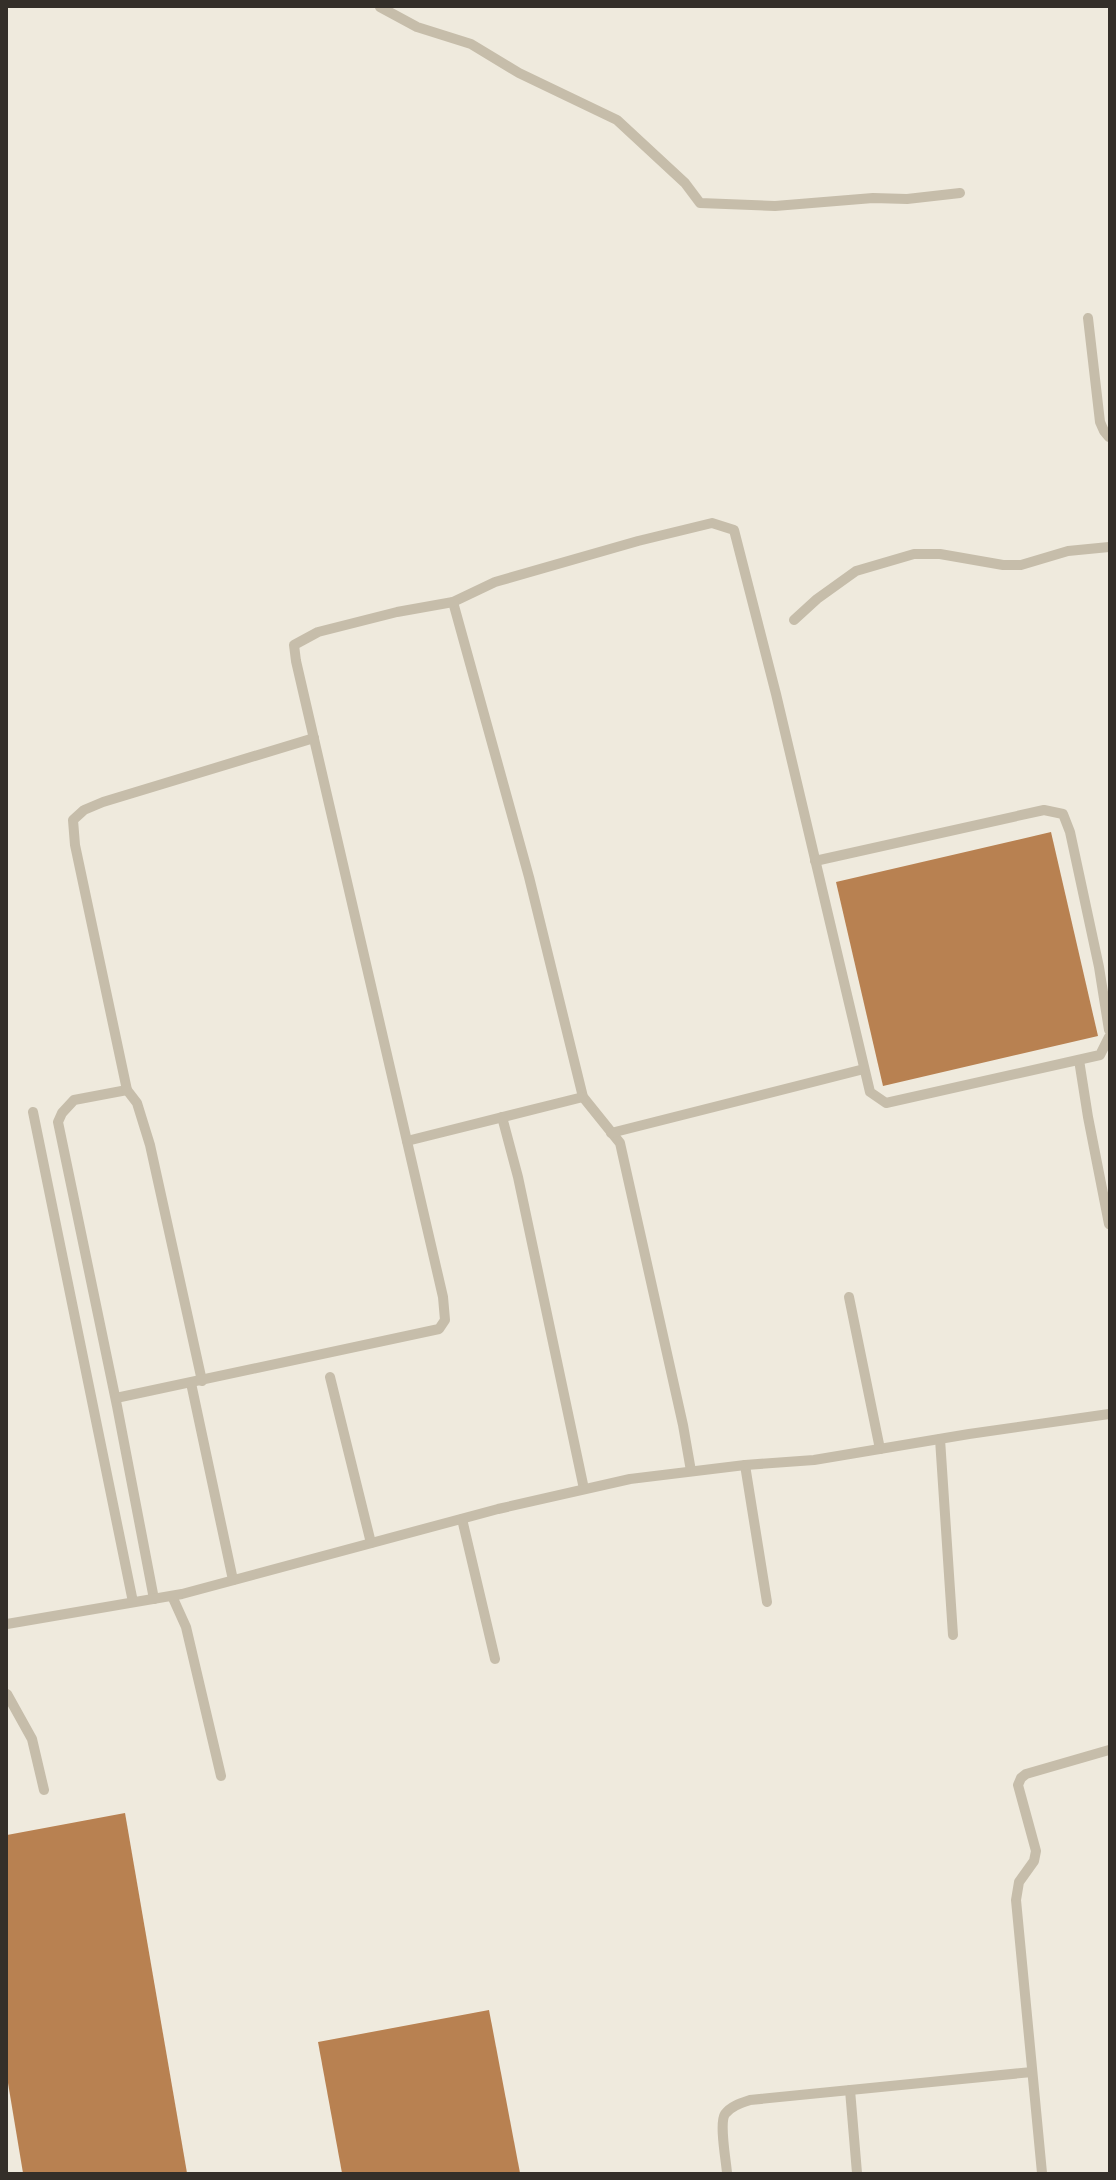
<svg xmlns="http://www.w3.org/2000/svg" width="1116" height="2180" font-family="Quicksand,sans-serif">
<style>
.building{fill:#b88151}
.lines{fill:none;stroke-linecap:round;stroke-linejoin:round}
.minor{stroke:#c6bdaa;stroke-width:10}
</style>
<rect width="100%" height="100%" fill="#efeadd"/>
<!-- building -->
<g class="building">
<polygon points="1051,832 1098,1036 883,1086 836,882"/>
<polygon points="125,1813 187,2173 23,2173 7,2077 7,1835"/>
<polygon points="489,2010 520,2173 342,2173 318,2042"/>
</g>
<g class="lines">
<!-- minor -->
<g class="minor">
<polyline points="380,7 417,27 471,44 519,73 617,120 685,183 700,203 775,206 873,198 907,199 960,193"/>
<polyline points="1088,318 1100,422 1104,431 1109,437"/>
<polyline points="453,602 529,877 583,1097 620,1143 683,1425 691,1471"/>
<polyline points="794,620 817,599 856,571 914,554 940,554 1003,565 1021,565 1068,551 1109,547"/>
<polyline points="815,861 1044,810 1063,814 1070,832 1099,967 1109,1030"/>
<polyline points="1079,1060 1088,1117 1109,1224"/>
<polyline points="127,1090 74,1100 62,1113 58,1122 117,1406 154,1599"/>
<polyline points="33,1112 133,1602"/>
<polyline points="502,1117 518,1177 584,1489"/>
<polyline points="611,1133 864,1069"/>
<polyline points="407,1141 583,1097"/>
<polyline points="849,1297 880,1449"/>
<polyline points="330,1377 371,1543"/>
<polyline points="202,1381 150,1145 137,1103 127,1090 75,845 73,820 84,810 103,802 314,738"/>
<polyline points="191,1383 233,1580"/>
<polyline points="116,1398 439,1329 445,1320 443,1297 296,661 294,645 318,632 397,612 453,602 495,582 638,541 712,523 734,530 776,694 870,1092 886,1103 1100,1055 1109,1037"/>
<polyline points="940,1439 953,1635"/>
<polyline points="745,1465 767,1602"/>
<polyline points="462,1519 495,1659"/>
<polyline points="172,1596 186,1627 221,1776"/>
<polyline points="7,1624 182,1594 498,1509 630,1479 745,1465 814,1460 969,1434 1109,1414"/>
<polyline points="7,1694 32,1739 44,1790"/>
<polyline points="850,2090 857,2173"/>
<path d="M727 2173C726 2160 719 2123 725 2114 731 2106 741 2103 750 2100L1032 2072"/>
<polyline points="1042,2173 1016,1900 1019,1882 1034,1861 1036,1851 1018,1785 1021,1778 1026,1774 1109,1750"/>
</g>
</g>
<!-- border -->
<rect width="1116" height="2180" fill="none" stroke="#342f29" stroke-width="16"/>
</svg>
